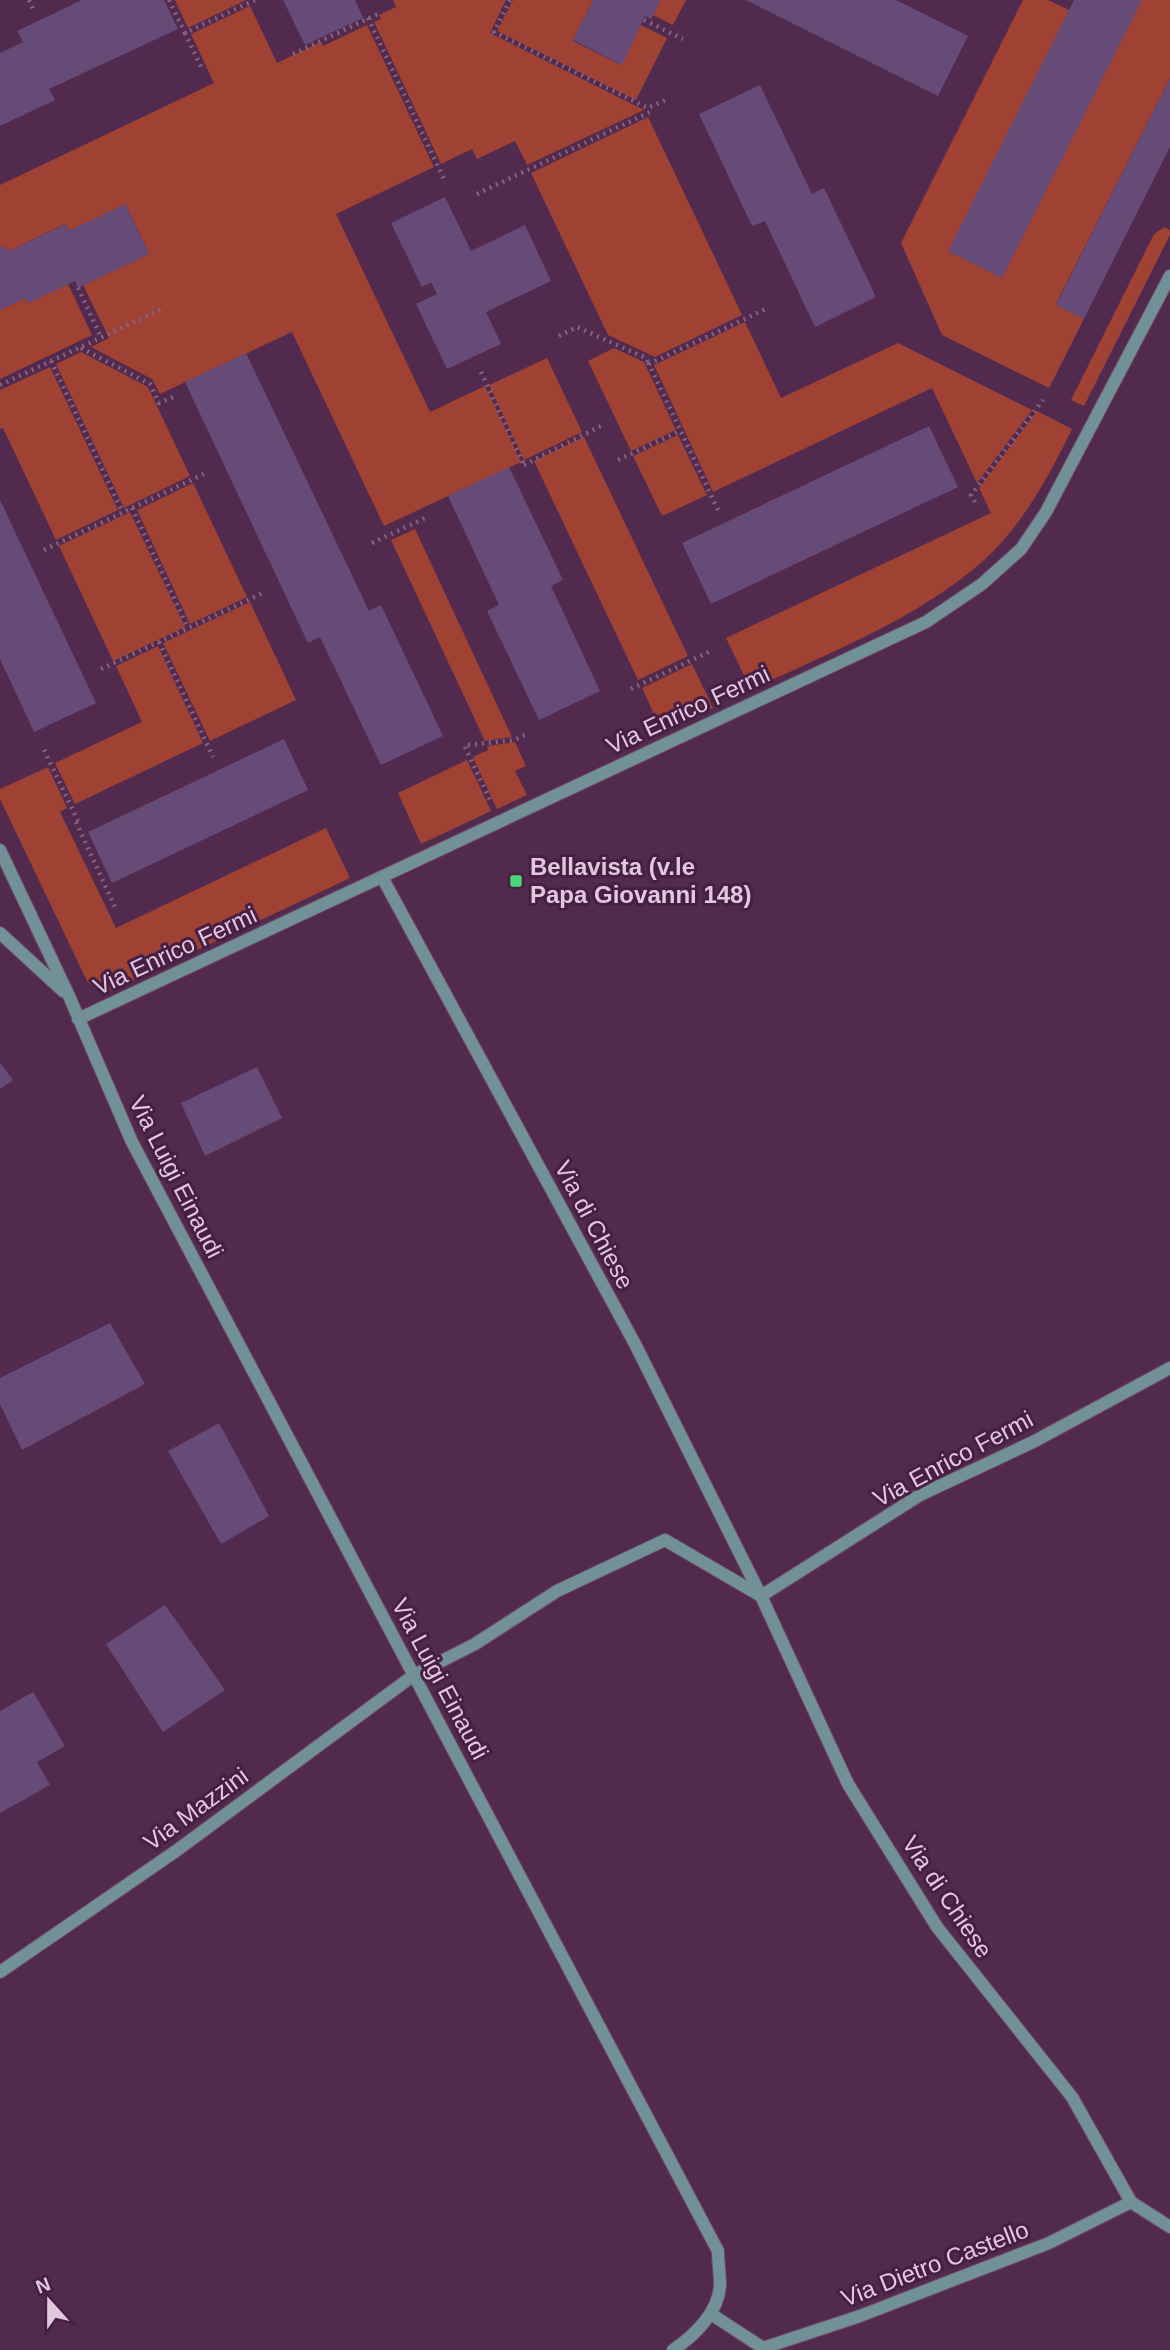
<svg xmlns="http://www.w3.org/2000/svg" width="1170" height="2350" font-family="Helvetica,sans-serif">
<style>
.green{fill:#9f4234}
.building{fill:#664b79}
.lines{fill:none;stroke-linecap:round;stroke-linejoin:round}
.minor-casing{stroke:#6f4a6b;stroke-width:14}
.path{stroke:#866382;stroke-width:4.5;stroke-dasharray:2 5;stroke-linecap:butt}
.minor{stroke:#729197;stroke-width:12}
.poi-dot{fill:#48d778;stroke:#461f43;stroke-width:2.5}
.labels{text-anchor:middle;stroke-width:6;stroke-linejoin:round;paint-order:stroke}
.street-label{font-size:24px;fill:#e1c8de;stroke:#461f43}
.poi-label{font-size:24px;font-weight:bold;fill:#e1c8de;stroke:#461f43;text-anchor:start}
</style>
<rect width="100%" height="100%" fill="#522a4e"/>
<!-- green -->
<g class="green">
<polygon points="175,0 246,0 188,28"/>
<polygon points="393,0 506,0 490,33 644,110 527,165 515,141 477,159 472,149 441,164 374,22 381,19 379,15 396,7"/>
<polygon points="513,0 593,0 573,41 621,65 641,25 667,38 636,100 497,31"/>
<polygon points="661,0 686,0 673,25 653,15"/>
<polygon points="1023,0 1048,0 1069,10 1142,0 1170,0 1170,78 1056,304 1084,319 1049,388 942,335 901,243"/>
<polygon points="250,6 277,63 321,42 323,46 367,25 434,167 336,214 430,412 485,386 521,462 384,526 292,332 160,394 152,379 91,347 109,338 83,285 149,254 126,205 69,231 65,224 7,252 4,246 0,248 0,185 214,83 191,34"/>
<polygon points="648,117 742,315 655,357 608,335 531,173"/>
<polygon points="1165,227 1170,230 1170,235 1084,406 1071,400 1154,234"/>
<polygon points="68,284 92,335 0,379 0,310 25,298 28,303"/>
<polygon points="745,322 781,398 898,343 1032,410 977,483 932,388 713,492 654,365"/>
<polygon points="614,348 644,362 676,430 631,451 588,361"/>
<polygon points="81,352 148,387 190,476 124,508 56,364"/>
<polygon points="547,358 582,432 524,460 489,385"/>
<polygon points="50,367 118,510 56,540 3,428 0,429 0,390"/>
<path d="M1037 411 1072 429C1049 476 1023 525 983 561 916 620 830 652 751 690L726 638 991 513 979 488Z"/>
<polygon points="678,435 707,495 662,516 633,456"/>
<polygon points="584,437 688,656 638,680 534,461"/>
<polygon points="193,483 247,597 190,624 137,510"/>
<polygon points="130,512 185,627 113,661 59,546"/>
<polygon points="415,529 512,737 485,741 391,540"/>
<polygon points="250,602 296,700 210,741 163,643"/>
<polygon points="158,646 203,743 75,804 55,763 142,722 116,666"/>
<polygon points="692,664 713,708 662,731 642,688"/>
<polygon points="515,742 526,766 515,771 527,795 497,809 473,757 488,750 487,746"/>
<polygon points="467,760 491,811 421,844 398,793"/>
<polygon points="48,767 67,808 60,812 116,928 326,828 350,878 108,992 88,983 0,799 0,789"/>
</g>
<!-- building -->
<g class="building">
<polygon points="82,0 164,0 178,29 49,89 55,100 0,126 0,53 23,42 17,31"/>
<polygon points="283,0 355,0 363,18 305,45"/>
<polygon points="593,0 661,0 651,19 645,16 622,65 573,40"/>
<polygon points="746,0 896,0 968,36 938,96"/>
<polygon points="1074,0 1142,0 1002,278 948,251"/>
<polygon points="1170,78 1170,147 1084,319 1056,305"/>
<polygon points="760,85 812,194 824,188 876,297 815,327 765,221 752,226 699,114"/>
<polygon points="445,197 471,251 525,225 551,281 486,312 501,344 447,369 416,304 437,294 431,282 422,287 391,223"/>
<polygon points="125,204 149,254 78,288 75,281 28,303 25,298 0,310 0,248 4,246 7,252 66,224 69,231"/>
<polygon points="246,353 369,611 381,605 443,736 381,765 320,637 308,643 185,382"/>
<polygon points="929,426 958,487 711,604 682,543"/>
<polygon points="509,467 563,580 551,586 600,691 539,720 487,611 499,605 448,496"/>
<polygon points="0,500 96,703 34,732 0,659"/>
<polygon points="284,739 308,790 112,883 88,832"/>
<polygon points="0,1063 13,1080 0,1089"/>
<polygon points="257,1067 282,1118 205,1156 181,1103"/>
<polygon points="110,1323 145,1384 22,1450 0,1404 0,1378"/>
<polygon points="219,1423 269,1516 221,1544 168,1451"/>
<polygon points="165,1605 225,1690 163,1732 106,1644"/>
<polygon points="33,1692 65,1746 37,1762 50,1785 0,1813 0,1711"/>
</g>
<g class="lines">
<!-- minor casing -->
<g class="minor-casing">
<g id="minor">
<path d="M0 850 69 996 132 1142 718 2251C718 2262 720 2274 720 2285 719 2312 694 2336 673 2350"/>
<polyline points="382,877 635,1344 761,1596 920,1495 1033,1442 1170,1368"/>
<polyline points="0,933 63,991"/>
<polyline points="78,1019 926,622 982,584 1021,549 1046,512 1170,276"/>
<polyline points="0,1972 176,1851 414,1675 475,1644 557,1591 665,1540 761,1596 848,1784 937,1927 1072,2097 1131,2202"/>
<polyline points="711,2314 763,2348 860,2316 1049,2243 1131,2202 1170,2227"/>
</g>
</g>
<!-- path -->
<g class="path">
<polyline points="29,0 34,11"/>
<polyline points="169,0 185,33 255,0"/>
<polyline points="510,0 494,32 648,108 666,100"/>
<polyline points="368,18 444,179"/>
<polyline points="644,20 683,39"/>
<polyline points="185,33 202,69"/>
<polyline points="293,54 378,14"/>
<polyline points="477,194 650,112 648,108"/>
<polyline points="78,288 101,337"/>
<polyline points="559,336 577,327 646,358 649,364"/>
<polyline points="81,348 150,384 159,403 173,397"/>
<polyline points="51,361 123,513"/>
<polyline points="481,372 523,463"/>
<polyline points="0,385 162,309"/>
<polyline points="618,460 680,431"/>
<polyline points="524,465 601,426"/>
<polyline points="975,502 971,495 1043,400"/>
<polyline points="132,508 188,628"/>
<polyline points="718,510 649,364 766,309"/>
<polyline points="372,543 425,518"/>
<polyline points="44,550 208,472"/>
<polyline points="159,642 213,757"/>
<polyline points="101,669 265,592"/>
<polyline points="631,689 709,652"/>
<polyline points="468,745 514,740 527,734"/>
<polyline points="465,747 490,800"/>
<polyline points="44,750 78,821"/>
<polyline points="76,822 115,907"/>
</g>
<!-- minor -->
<use href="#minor" class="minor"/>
</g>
<!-- markers -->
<rect class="poi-dot" x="509" y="874" width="14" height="14" rx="3.5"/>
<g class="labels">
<!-- street labels -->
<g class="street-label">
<text transform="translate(688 710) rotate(-25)" y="8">Via Enrico Fermi</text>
<text transform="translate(175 951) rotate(-25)" y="8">Via Enrico Fermi</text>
<text transform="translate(176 1177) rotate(63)" y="8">Via Luigi Einaudi</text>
<text transform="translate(594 1225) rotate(62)" y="8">Via di Chiese</text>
<text transform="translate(953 1459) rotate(-28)" y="8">Via Enrico Fermi</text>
<text transform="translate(440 1679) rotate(62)" y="8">Via Luigi Einaudi</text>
<text transform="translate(196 1809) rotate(-36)" y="8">Via Mazzini</text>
<text transform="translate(947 1897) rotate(56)" y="8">Via di Chiese</text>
<text transform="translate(935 2264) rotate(-21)" y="8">Via Dietro Castello</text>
</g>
<!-- poi labels -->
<g class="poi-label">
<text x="530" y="875">Bellavista (v.le<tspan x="530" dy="28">Papa Giovanni 148)</tspan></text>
</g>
</g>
<!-- north arrow -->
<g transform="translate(49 2301) rotate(339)" stroke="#461f43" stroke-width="5" paint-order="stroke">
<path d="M0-5L12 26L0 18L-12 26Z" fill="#e1c8de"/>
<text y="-10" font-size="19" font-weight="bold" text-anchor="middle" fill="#e1c8de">N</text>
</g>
</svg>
